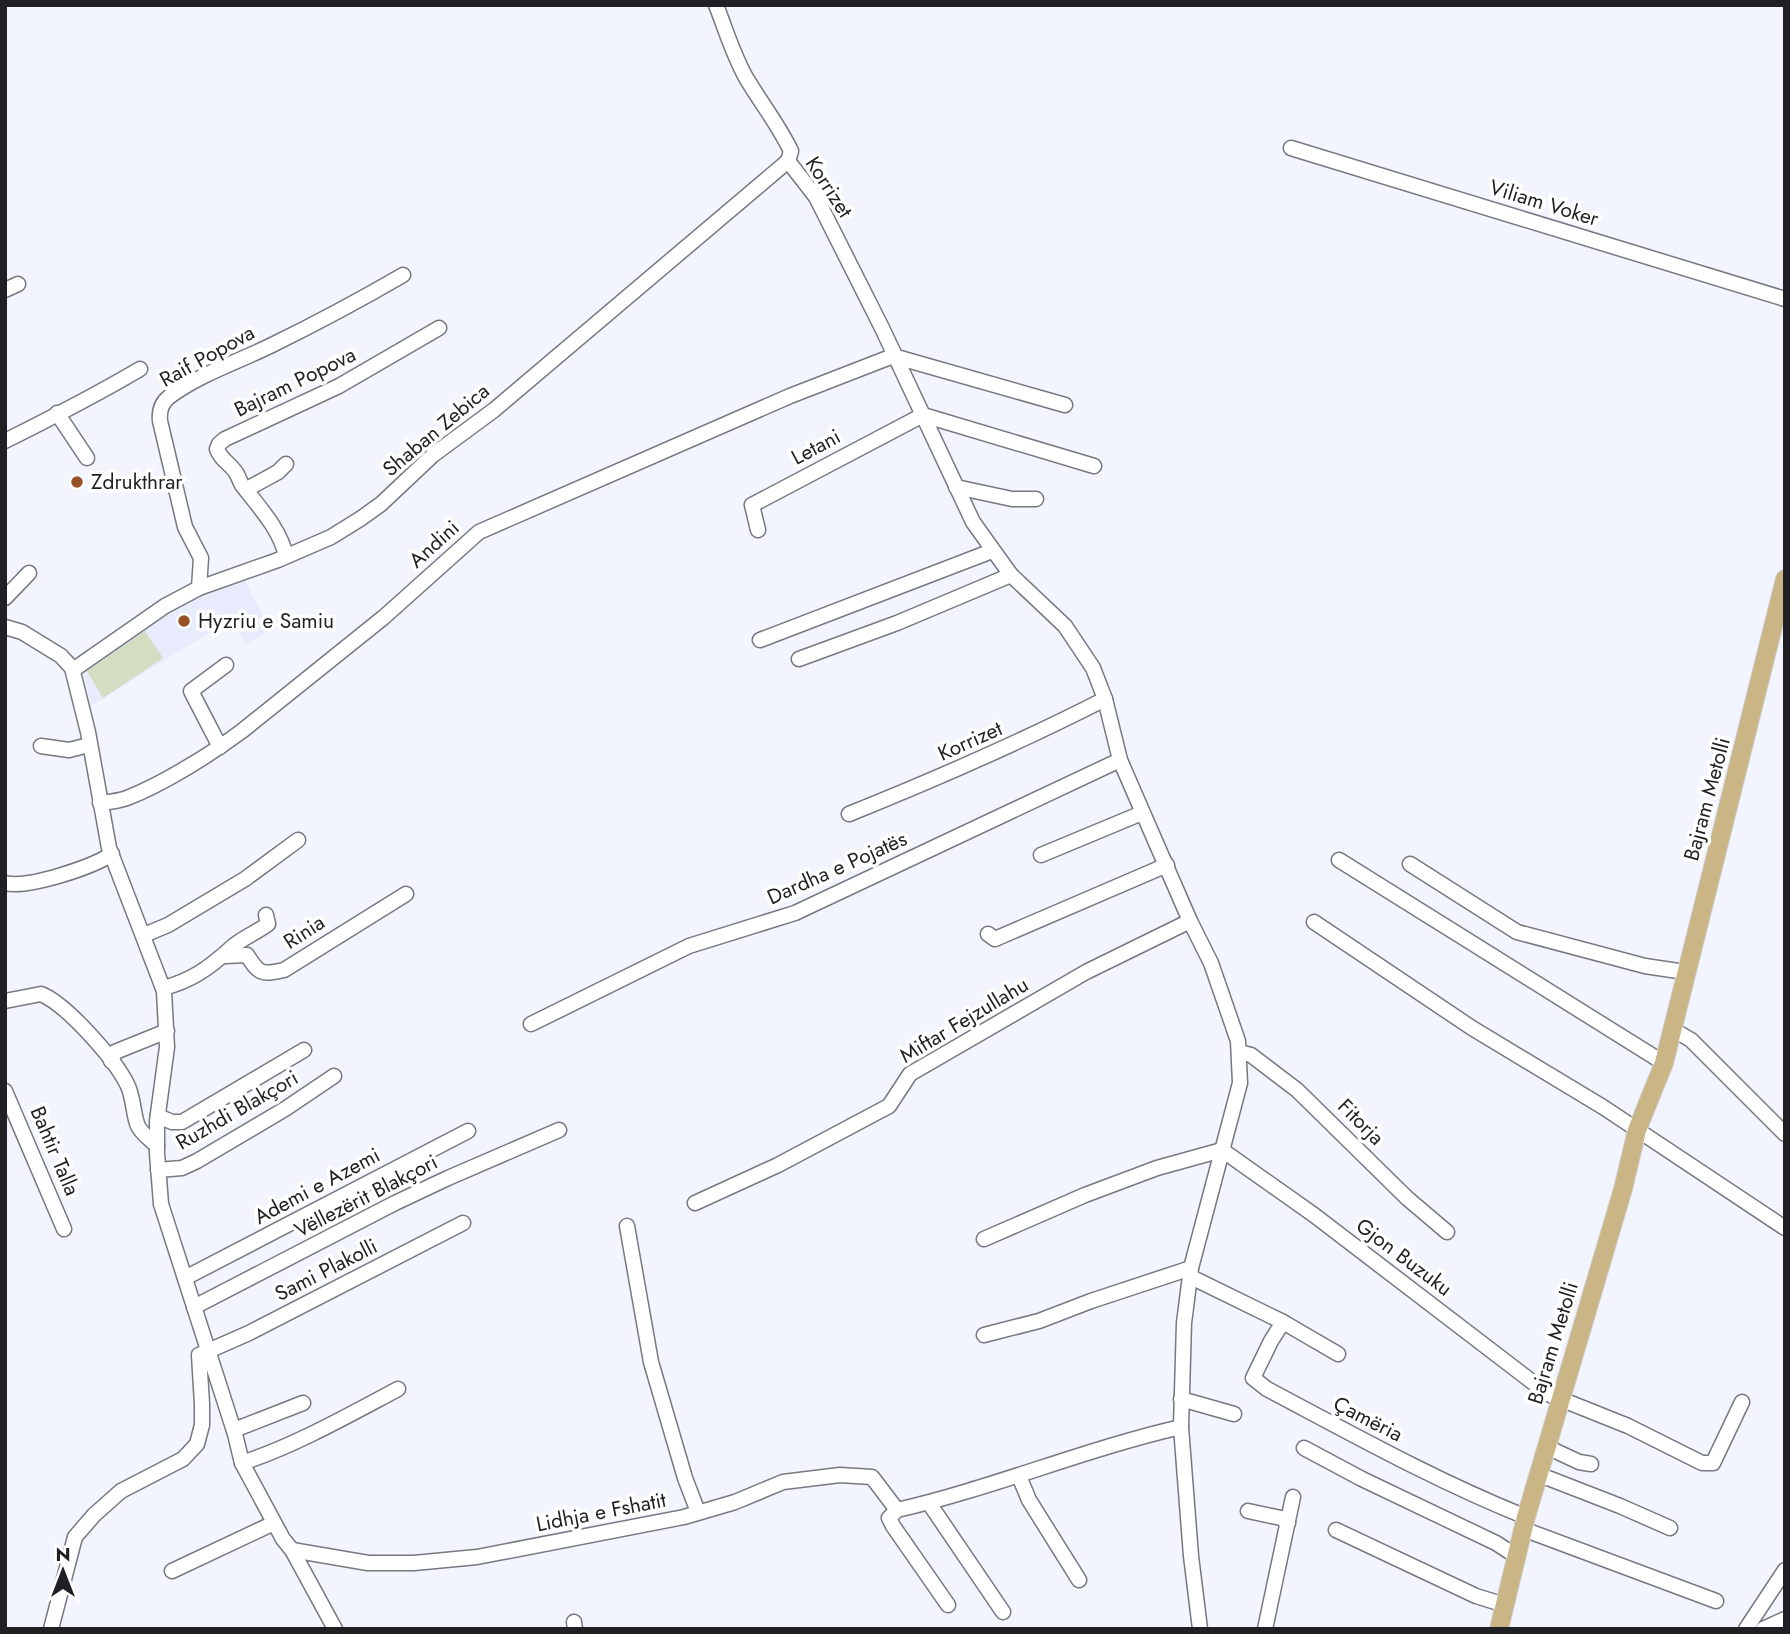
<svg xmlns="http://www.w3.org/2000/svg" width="1790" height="1634" font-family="Jost,sans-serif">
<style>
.built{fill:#e7ebfb}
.green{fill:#d3ddc2}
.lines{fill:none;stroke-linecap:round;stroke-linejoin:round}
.minor-casing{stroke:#777880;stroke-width:17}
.major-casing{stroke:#d2d2d3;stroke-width:20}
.minor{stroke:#fff;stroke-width:14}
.major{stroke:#c9b585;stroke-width:18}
.poi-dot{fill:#98512a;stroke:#fff;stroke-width:2.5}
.labels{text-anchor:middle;stroke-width:7;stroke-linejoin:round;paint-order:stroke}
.street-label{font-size:21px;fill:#1f2023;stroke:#fff}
.poi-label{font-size:21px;fill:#1f2023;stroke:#fff;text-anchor:start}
</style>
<rect width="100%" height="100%" fill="#f3f5fe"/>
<!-- built -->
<polygon class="built" points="244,578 270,631 245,644 231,619 91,706 82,669 197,596"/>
<!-- green -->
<polygon class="green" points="145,631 163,658 103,698 87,671"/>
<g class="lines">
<!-- minor casing -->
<g class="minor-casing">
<g id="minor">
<path d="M716 5C726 30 734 58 748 81 762 104 779 126 791 151L788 161"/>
<polyline points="1291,148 1785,299"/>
<polyline points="788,161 816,197 882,328 973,522 1011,575 1065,626 1093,668 1105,699 1120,760 1190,921 1211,963 1238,1041 1240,1083 1191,1268 1184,1323 1181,1427 1191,1556 1200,1629"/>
<polyline points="5,290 18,284"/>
<polyline points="893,356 1065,405"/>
<polyline points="57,413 87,458"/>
<polyline points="923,415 1094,466"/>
<path d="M5 441C51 418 96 395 140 369"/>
<polyline points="956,487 1012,499 1036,499"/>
<polyline points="247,489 278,472 286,464"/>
<polyline points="758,530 752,505 923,415"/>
<path d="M286 556C280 529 259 507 242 485 239 480 238 474 234 470 228 462 221 460 217 449L219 444 225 439 339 386 439 328"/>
<path d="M199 588 201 558 185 527 160 421C159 411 161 403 169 397 198 375 237 362 270 346 315 324 360 300 403 275"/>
<polyline points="5,598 29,573"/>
<polyline points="5,627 22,632 61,656 72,668 88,732 109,848 164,991 167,1047 157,1121 157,1153 161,1204 235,1434 242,1463 283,1539 292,1550 335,1629"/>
<polyline points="760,640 992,551"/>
<polyline points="799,659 897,623 1011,575"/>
<polyline points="73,670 165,606 199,588 278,560 331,537 360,519 381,504 433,455 494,410 788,161"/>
<polyline points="41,746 69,750 89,745"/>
<polyline points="220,747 191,691 226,665"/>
<path d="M100 803C109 802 119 801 127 798 163 784 211 754 242 731L384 617 479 532 790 396 893 356"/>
<path d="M849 814C936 779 1021 742 1105 699"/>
<polyline points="1041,855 1142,813"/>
<polyline points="1339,860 1664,1063"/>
<polyline points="1410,864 1517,932 1645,966 1685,972"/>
<path d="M5 883C28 889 92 867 112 854"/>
<polyline points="1314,922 1472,1028 1603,1107 1785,1228"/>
<polyline points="988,934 995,939 1167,865"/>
<polyline points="144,935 168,925 245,879 298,840"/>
<path d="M225 956 247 955C259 974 261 975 284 970L406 894"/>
<path d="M163 988C191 981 209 968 230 949 240 939 256 933 268 924L266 915"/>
<path d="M5 1001 41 994C66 1004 114 1058 127 1084 134 1097 133 1116 138 1126 141 1133 151 1140 157 1146"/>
<polyline points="531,1024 689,946 795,913 1120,760"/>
<polyline points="1672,1029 1691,1040 1785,1134"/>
<polyline points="1239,1052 1251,1055 1297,1090 1407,1198 1447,1232"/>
<polyline points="111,1061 115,1052 167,1031"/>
<polyline points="5,1091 64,1229"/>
<polyline points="158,1116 172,1122 182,1122 304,1050"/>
<polyline points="1222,1150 1314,1215 1548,1394 1628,1426 1702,1463 1713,1463 1742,1402"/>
<polyline points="158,1170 182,1168 197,1161 285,1109 334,1076"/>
<polyline points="695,1203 778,1165 889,1106 910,1074 1086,972 1190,921"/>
<polyline points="627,1226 651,1362 685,1478 698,1512"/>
<polyline points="984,1239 1085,1195 1157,1168 1222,1150"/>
<polyline points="1191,1277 1283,1322"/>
<polyline points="185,1278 468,1131"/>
<polyline points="194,1307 395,1203 448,1178 559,1130"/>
<polyline points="984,1335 1039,1321 1091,1301 1191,1268"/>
<path d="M1338 1354 1283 1322 1271 1341 1253 1378 1267 1389C1352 1434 1436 1481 1526 1517"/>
<polyline points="1181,1399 1234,1414"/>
<polyline points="234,1430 303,1403"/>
<polyline points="1547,1447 1579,1462 1591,1464"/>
<polyline points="1304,1448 1362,1479 1496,1543 1516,1556"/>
<path d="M242 1463C296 1445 347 1416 398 1389"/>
<polyline points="1019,1476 1029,1500 1079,1580"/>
<polyline points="1537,1478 1548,1478 1620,1506 1670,1528"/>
<polyline points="929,1503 1003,1612"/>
<polyline points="1248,1511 1281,1518 1288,1523"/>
<polyline points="1523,1529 1716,1601"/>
<polyline points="1336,1530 1476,1596 1505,1605"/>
<polyline points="292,1550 368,1563 414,1563 477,1557 684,1517 735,1502 783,1482 840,1475 872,1477 897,1510"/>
<polyline points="172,1571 274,1523"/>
<path d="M948 1605 893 1526 889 1518 897 1510C993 1488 1085 1449 1181 1427"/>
<polyline points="574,1622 575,1629"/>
<polyline points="51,1629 75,1537 94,1515 121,1491 183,1459 197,1444 202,1425 202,1404 199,1355 249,1333 463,1223"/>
<polyline points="1265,1629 1293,1497"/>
<polyline points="1746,1629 1785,1570"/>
<polyline points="1763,1629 1785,1619"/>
</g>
</g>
<!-- major casing -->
<g class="major-casing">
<polyline id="major" points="1499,1629 1526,1517 1623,1189 1637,1130 1664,1063 1785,579"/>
</g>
<!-- minor -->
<use href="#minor" class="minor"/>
<!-- major -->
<use href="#major" class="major"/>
</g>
<!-- markers -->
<g class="poi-dot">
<circle cx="77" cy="482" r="7"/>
<circle cx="184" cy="621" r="7"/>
</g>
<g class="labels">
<!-- street labels -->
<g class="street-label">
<text transform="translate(829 187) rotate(57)" y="7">Korrizet</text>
<text transform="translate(1544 203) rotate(17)" y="7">Viliam Voker</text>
<text transform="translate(207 356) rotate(-29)" y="7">Raif Popova</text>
<text transform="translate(295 382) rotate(-26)" y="7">Bajram Popova</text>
<text transform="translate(436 430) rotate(-40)" y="7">Shaban Zebica</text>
<text transform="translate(816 447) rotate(-28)" y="7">Letani</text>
<text transform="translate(434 544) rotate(-42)" y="7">Andini</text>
<text transform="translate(970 741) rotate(-24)" y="7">Korrizet</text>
<text transform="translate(1707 799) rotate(-75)" y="7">Bajram Metolli</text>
<text transform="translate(837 868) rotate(-24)" y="7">Dardha e Pojatës</text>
<text transform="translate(304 932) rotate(-33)" y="7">Rinia</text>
<text transform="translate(964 1020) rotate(-31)" y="7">Miftar Fejzullahu</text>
<text transform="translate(237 1110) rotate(-30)" y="7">Ruzhdi Blakçori</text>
<text transform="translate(1361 1122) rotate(45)" y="7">Fitorja</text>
<text transform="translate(55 1151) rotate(67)" y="7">Bahtir Talla</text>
<text transform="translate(317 1186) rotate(-28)" y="7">Ademi e Azemi</text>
<text transform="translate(366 1196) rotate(-27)" y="7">Vëllezërit Blakçori</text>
<text transform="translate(1404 1257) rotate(37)" y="7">Gjon Buzuku</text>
<text transform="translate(326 1270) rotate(-27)" y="7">Sami Plakolli</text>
<text transform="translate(1553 1343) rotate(-73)" y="7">Bajram Metolli</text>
<text transform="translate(1368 1419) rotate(27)" y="7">Çamëria</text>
<text transform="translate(601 1512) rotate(-11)" y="7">Lidhja e Fshatit</text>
</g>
<!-- poi labels -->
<g class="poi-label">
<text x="91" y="489">Zdrukthrar</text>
<text x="198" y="628">Hyzriu e Samiu</text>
</g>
</g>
<!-- border -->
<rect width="1790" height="1634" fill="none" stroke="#1f2023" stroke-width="14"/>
<!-- north arrow -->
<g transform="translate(63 1571)" stroke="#ffffff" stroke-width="5" paint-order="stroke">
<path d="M0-5L12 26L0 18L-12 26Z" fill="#1f2023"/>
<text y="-10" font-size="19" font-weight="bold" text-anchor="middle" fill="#1f2023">N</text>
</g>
</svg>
